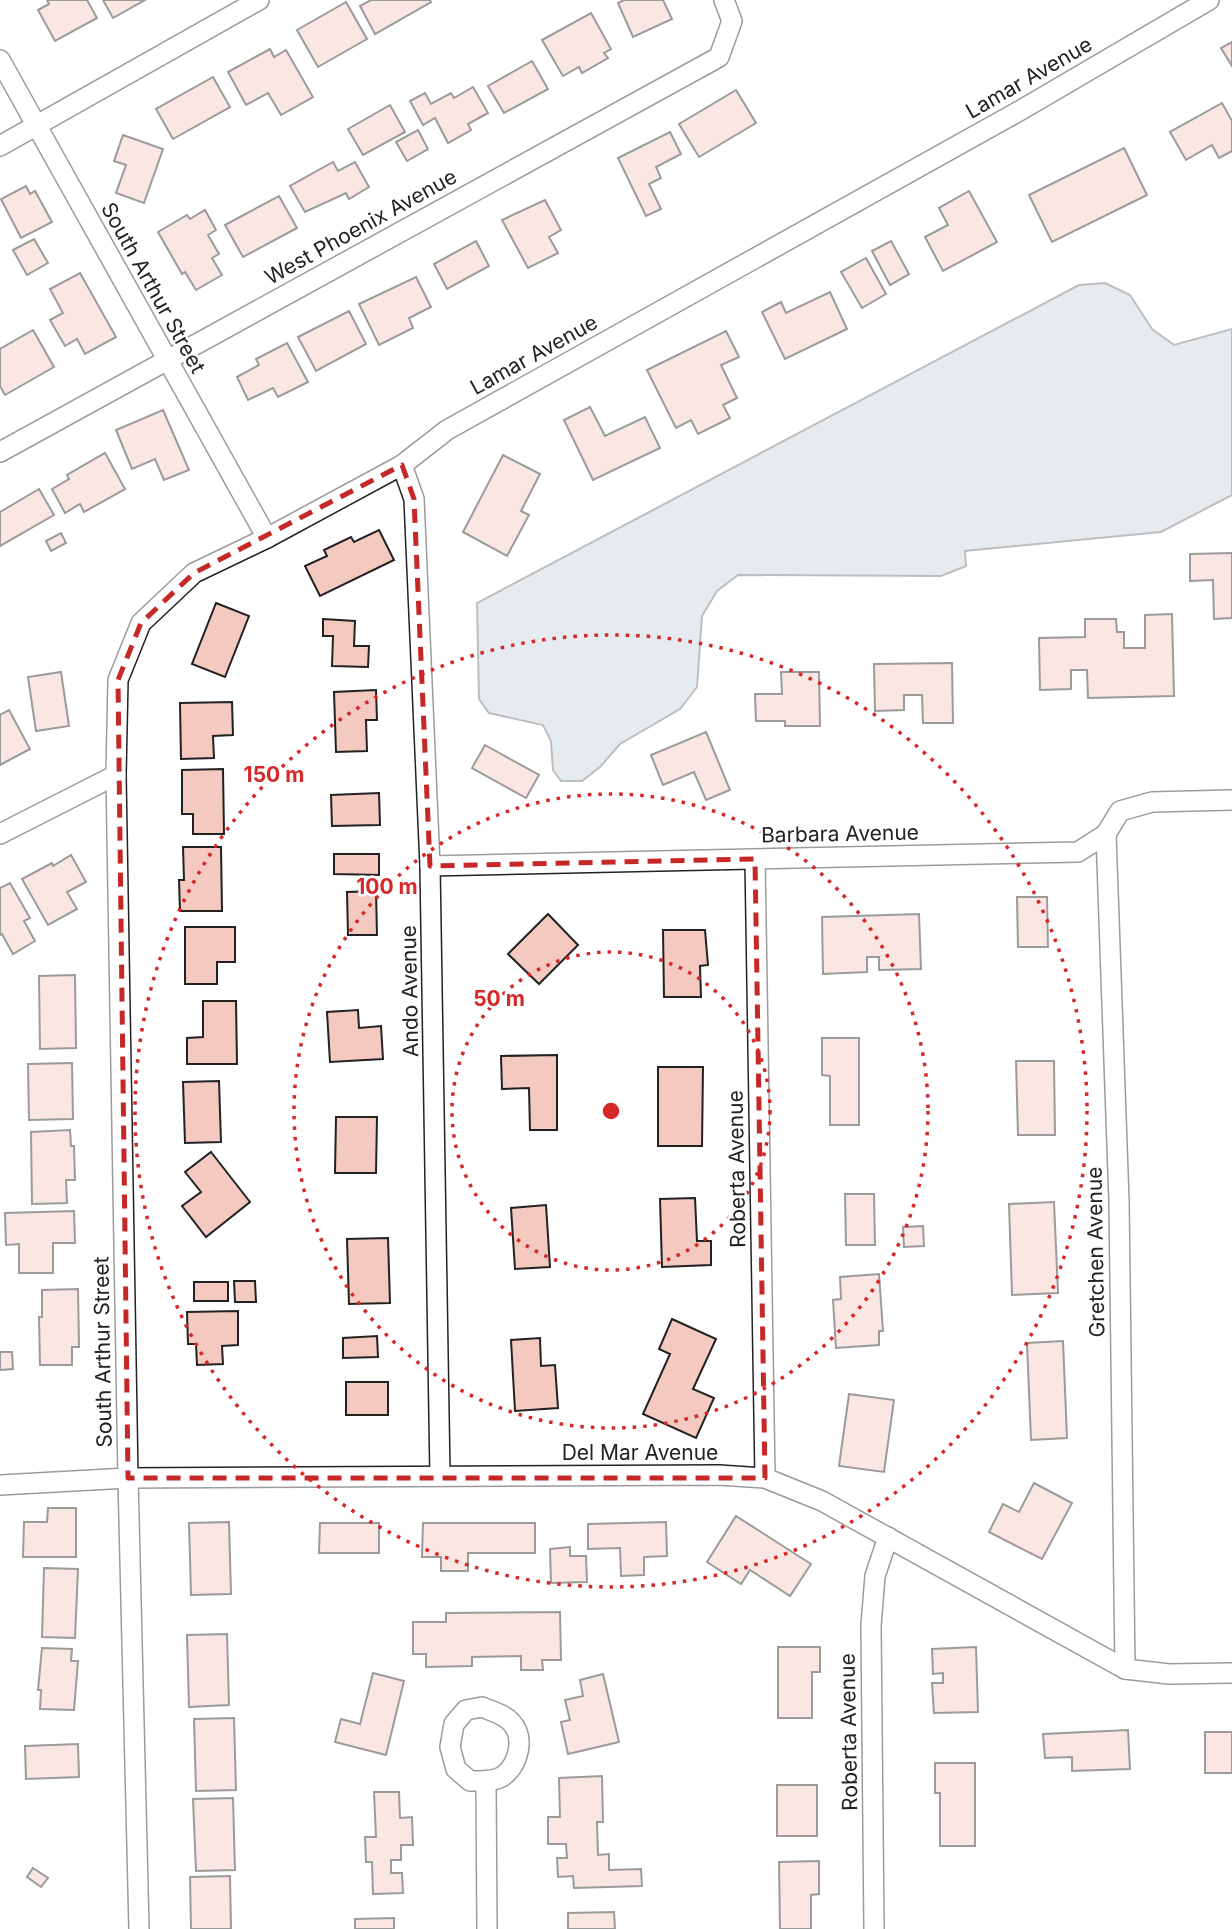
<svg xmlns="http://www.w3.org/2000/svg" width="1232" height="1929" font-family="Inter,sans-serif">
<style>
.water{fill:#c7d3dd;stroke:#6f6f6f;stroke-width:2}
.building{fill:#f3c9c0;stroke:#222;stroke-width:2}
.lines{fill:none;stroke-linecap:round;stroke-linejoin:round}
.minor-casing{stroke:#222;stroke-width:22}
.minor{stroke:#fff;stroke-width:19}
.marked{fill:none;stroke:#c62828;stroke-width:5;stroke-dasharray:14 9;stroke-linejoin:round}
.ring{fill:none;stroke:#d62828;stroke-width:3.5;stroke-dasharray:3.5 7}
.labels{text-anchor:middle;stroke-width:5;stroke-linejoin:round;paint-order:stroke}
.street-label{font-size:21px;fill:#222;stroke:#fff}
.centre{fill:#d62828;stroke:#fff;stroke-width:3.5}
.ring-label{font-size:21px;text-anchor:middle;font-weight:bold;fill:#d62828;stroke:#fff;stroke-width:5;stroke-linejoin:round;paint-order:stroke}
</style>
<rect width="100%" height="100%" fill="#fff"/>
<!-- water -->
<polygon class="water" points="1105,283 1130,295 1152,329 1174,345 1232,329 1232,495 1161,532 965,551 966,566 941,576 738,575 717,591 702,616 697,687 680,709 620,744 600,767 582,781 561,781 553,770 551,741 543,725 489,713 479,699 477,603 1079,285"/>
<!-- building -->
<g class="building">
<polygon points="47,0 87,0 97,18 55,41 38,10 49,4"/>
<polygon points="103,0 145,0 113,18"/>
<polygon points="371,0 430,0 431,2 375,34 360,6"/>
<polygon points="624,0 663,0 672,19 633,37 618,3"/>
<polygon points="346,2 367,39 318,67 297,30"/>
<polygon points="591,13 611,49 604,53 608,58 582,73 579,67 563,76 542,40"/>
<polygon points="1232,42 1232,66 1221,48"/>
<polygon points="270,49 274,57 286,50 313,97 281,115 268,93 246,105 228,72"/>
<polygon points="532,61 548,89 504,113 488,86"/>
<polygon points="213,77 230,107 173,139 156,109"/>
<polygon points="473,87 488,113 468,124 471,130 448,143 435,118 423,125 410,101 425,93 431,104 451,93 454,98"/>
<polygon points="736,90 756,123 699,157 679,124"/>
<polygon points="1222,103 1232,121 1232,151 1219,158 1212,145 1186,160 1170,132"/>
<polygon points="390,105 405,132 363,155 348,129"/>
<polygon points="418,130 428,149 407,161 396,142"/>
<polygon points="670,132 681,154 656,167 661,178 649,184 661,209 646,216 618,158"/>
<polygon points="123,135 163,149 144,203 116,193 126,165 114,161"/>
<polygon points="1124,148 1147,195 1052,242 1029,195"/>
<polygon points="333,162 338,171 355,162 369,187 349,199 346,193 305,212 290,186"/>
<polygon points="26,186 30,194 35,191 52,222 21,238 1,199"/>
<polygon points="969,191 997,242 943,271 925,237 948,225 939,208"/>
<polygon points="279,196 297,228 243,257 225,225"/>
<polygon points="545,200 561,230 549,237 558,253 528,268 502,220"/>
<polygon points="205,210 216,230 208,235 219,254 212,258 222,275 196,290 185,272 182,274 158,232 187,215 190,219"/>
<polygon points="34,239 48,263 27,275 13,250"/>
<polygon points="476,241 489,266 447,289 434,264"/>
<polygon points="891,241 909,274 890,285 872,251"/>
<polygon points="866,258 886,294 862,308 841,272"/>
<polygon points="80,273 116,337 85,354 77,339 65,346 50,320 63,313 50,289"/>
<polygon points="416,277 431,307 409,318 413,328 379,345 359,304"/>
<polygon points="830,292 847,329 785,359 762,312 781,302 786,313"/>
<polygon points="349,311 366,344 316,371 298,337"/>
<polygon points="33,330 54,367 5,395 0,386 0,349"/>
<polygon points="726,331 739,357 721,365 737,398 723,405 730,418 698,434 691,420 676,428 647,370"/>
<polygon points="287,343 308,382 278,397 273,388 248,400 237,377 259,365 256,359"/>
<polygon points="590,407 605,436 645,417 660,448 593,480 564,420"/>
<polygon points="163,410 189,470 164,480 155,459 132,469 116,430"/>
<polygon points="105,453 125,489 84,512 80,504 65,513 52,489 69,479 67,475"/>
<polygon points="503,455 540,474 521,511 529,515 507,556 463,532"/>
<polygon points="39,489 54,515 0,546 0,512"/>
<polygon points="379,530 394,560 320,596 305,566 327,556 324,550 351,537 354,542"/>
<polygon points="61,533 66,543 51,551 46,541"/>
<polygon points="1232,553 1232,618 1214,619 1213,580 1190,581 1190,554"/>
<polygon points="216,603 249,616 225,677 192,664"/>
<polygon points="1172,614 1174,696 1088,698 1087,670 1071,670 1071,689 1040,690 1039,638 1085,637 1085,619 1116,619 1117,632 1124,632 1124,648 1145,648 1145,615"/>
<polygon points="323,619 355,621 354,646 369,646 368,667 332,666 333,636 323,636"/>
<polygon points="952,663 953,723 923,723 922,695 904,695 904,710 875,711 874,664"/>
<polygon points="61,672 69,726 36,731 28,677"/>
<polygon points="781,672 819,672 820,726 785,726 785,721 756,721 755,694 782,694"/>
<polygon points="376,690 377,720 366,720 367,751 336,752 334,692"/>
<polygon points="232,702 233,735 213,736 214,758 181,759 180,703"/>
<polygon points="9,710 30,749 0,765 0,715"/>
<polygon points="706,732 730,790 706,800 694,772 663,785 651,755"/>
<polygon points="485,745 539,775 526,798 472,768"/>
<polygon points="223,769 224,834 193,834 193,814 182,814 182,770"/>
<polygon points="379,793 380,825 332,826 331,795"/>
<polygon points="183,847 221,847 222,911 180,911 179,880 184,880"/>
<polygon points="334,854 379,854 379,875 334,874"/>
<polygon points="71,855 86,882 67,892 77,909 48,925 22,879 52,863 53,866"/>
<polygon points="10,883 30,918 24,921 35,941 13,954 2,934 0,935 0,888"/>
<polygon points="376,891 377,935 348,935 347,892"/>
<polygon points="1017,897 1047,897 1048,947 1018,947"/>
<polygon points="548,914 578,945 539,984 508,954"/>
<polygon points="919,914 921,969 879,970 879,957 867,957 867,972 823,974 822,917"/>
<polygon points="185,927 235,927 235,962 217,962 217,984 185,984"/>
<polygon points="663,930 705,930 708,965 700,966 701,997 664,997"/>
<polygon points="75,975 76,1048 40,1049 39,976"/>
<polygon points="203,1001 236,1001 237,1064 187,1064 187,1038 203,1037"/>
<polygon points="358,1010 359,1028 381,1026 383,1059 330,1062 327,1012"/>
<polygon points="822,1038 859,1038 859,1125 830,1125 830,1076 822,1075"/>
<polygon points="557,1055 557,1130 530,1130 529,1088 502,1089 501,1056"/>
<polygon points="1016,1061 1054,1061 1055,1135 1018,1135"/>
<polygon points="72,1063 73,1119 29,1120 28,1064"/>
<polygon points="658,1067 703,1067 702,1146 658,1146"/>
<polygon points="219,1081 221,1142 185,1143 183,1082"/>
<polygon points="336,1117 377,1117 376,1173 335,1173"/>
<polygon points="70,1130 71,1146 74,1146 75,1180 66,1180 67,1203 32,1204 31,1132"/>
<polygon points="211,1152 250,1202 206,1237 182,1206 201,1192 185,1172"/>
<polygon points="845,1194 874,1194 875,1245 846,1245"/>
<polygon points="695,1198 697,1241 711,1241 711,1265 662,1267 660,1199"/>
<polygon points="1054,1202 1058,1293 1012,1295 1009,1204"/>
<polygon points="546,1205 550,1267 515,1269 511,1208"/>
<polygon points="74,1211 75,1243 53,1243 53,1273 19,1273 19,1244 6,1245 5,1213"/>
<polygon points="923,1226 924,1246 904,1247 903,1227"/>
<polygon points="388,1238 390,1303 349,1304 347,1239"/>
<polygon points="879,1274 883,1331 879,1331 879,1345 836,1348 833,1300 841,1299 840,1277"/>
<polygon points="234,1281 255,1281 256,1302 235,1302"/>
<rect x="194" y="1282" width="34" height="19"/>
<polygon points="78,1289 79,1347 72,1347 72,1365 40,1365 39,1317 42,1317 42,1290"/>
<polygon points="238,1311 238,1345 222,1346 223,1364 197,1365 196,1344 188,1344 187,1312"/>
<polygon points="672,1319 716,1339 693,1389 714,1398 696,1438 643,1414 670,1354 659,1349"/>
<polygon points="377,1336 378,1357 343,1358 343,1338"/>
<polygon points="540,1338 541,1366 555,1365 558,1408 515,1411 511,1340"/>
<polygon points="1063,1341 1067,1438 1031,1440 1027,1343"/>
<polygon points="0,1352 12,1352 13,1369 0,1370"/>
<rect x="346" y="1382" width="42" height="33"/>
<polygon points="849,1394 894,1400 884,1472 839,1466"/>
<polygon points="1034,1483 1072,1503 1042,1559 989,1532 1003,1504 1019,1512"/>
<polygon points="48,1508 76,1508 76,1557 23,1557 24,1522 47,1522"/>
<polygon points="736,1516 811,1564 790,1596 750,1570 741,1584 707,1562"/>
<polygon points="229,1522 231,1594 191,1595 189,1523"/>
<polygon points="666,1522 667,1556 644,1557 644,1575 621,1576 620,1548 588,1549 588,1524"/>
<polygon points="320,1523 379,1523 379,1553 319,1553"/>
<polygon points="423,1523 535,1523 535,1553 468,1553 468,1571 441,1571 441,1557 422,1557"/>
<polygon points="570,1547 570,1556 586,1556 587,1582 551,1583 550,1549"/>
<polygon points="44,1568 78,1569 75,1638 42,1637"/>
<polygon points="560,1612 561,1660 542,1660 543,1670 521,1670 521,1656 472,1657 472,1666 426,1667 426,1654 413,1654 413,1622 446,1622 446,1613"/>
<polygon points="227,1634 229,1705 189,1707 187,1635"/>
<polygon points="778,1647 820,1647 820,1672 812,1672 812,1718 778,1718"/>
<polygon points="976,1647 978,1712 934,1713 932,1683 943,1683 943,1673 933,1674 932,1649"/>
<polygon points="42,1648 72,1649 71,1661 78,1661 74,1710 40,1709 41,1690 38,1690"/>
<polygon points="373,1673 404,1681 386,1755 335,1742 341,1719 360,1724"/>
<polygon points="603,1674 619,1742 568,1754 561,1722 570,1720 565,1700 583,1696 580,1680"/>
<polygon points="234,1718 236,1790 196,1791 194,1719"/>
<polygon points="1128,1730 1130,1769 1072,1771 1072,1757 1045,1758 1043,1734"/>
<rect x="1205" y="1732" width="27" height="41"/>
<polygon points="78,1744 79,1777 26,1779 25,1746"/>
<polygon points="935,1763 975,1763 975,1846 940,1846 940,1793 935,1793"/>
<polygon points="602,1776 603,1822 597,1822 598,1855 609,1854 609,1870 641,1869 642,1886 574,1888 573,1876 558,1877 557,1858 567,1858 566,1844 548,1844 548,1817 560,1817 559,1778"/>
<rect x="777" y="1785" width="40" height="51"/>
<polygon points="374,1792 399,1792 400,1818 412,1817 413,1845 401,1845 401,1860 391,1860 391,1873 402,1873 403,1893 373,1894 372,1862 366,1862 365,1837 376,1837"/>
<polygon points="233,1798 235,1870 196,1871 193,1799"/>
<polygon points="819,1861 819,1894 811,1895 811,1929 780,1929 779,1862"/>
<polygon points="33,1868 48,1878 41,1887 27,1877"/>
<polygon points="230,1876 231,1929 191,1929 190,1877"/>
<polygon points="614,1912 615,1929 568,1929 568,1913"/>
<polygon points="394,1918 394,1929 355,1929 355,1919"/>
</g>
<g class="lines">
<!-- minor casing -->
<g class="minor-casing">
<g id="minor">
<polyline points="0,60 267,538"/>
<polyline points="0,146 259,0"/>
<polyline points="0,452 719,57 732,21 724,0"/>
<polyline points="402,465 414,499 430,866 440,1476"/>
<polyline points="0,834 116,775"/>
<polyline points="1106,834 1119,1201 1125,1669"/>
<polyline points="755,859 765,1478"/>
<polyline points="430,866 1078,852 1106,834 1120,811 1152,802 1232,800"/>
<polyline points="0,1485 128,1478 719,1475 765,1478 822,1501 1125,1669 1169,1674 1232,1673"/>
<path d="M482 1707C491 1711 504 1714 511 1722 526 1738 518 1765 503 1776 494 1782 480 1781 470 1781L456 1769 450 1747 454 1724 466 1710Z"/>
<polyline points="486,1781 487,1929"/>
<polyline points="139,1929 128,1478 116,775 118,680 141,623 194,573 267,538 402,465 447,430 1021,110 1209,0"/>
<polyline points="874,1929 871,1626 875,1576 888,1537"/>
</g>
</g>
<!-- minor -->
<use href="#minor" class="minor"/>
</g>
<!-- marked area -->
<path d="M0 0H1232V1929H0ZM402 465 414 499 430 866 755 859 765 1478H128L118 680 141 623 194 573Z" fill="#fff" fill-opacity=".55" fill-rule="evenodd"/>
<path class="marked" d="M402 465 414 499 430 866 755 859 765 1478H128L118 680 141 623 194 573Z"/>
<!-- distance rings -->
<g class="ring">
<circle cx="611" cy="1111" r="159"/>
<circle cx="611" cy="1111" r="317"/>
<circle cx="611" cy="1111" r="476"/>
</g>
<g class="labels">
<!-- street labels -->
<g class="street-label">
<text transform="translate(1029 78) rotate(-30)" y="7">Lamar Avenue</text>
<text transform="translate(361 227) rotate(-29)" y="7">West Phoenix Avenue</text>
<text transform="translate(153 288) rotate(61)" y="7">South Arthur Street</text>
<text transform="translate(534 355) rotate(-29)" y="7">Lamar Avenue</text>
<text transform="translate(840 834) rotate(-1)" y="7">Barbara Avenue</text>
<text transform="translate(410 991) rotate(-91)" y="7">Ando Avenue</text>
<text transform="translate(737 1169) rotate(-91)" y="7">Roberta Avenue</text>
<text transform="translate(1096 1252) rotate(-91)" y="7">Gretchen Avenue</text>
<text transform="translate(103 1352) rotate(-91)" y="7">South Arthur Street</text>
<text x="640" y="1460">Del Mar Avenue</text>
<text transform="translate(849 1732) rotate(-91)" y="7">Roberta Avenue</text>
</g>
</g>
<circle cx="611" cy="1111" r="10" class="centre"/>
<g class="ring-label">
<text x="274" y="782">150 m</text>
<text x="387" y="894">100 m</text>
<text x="499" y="1006">50 m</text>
</g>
</svg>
